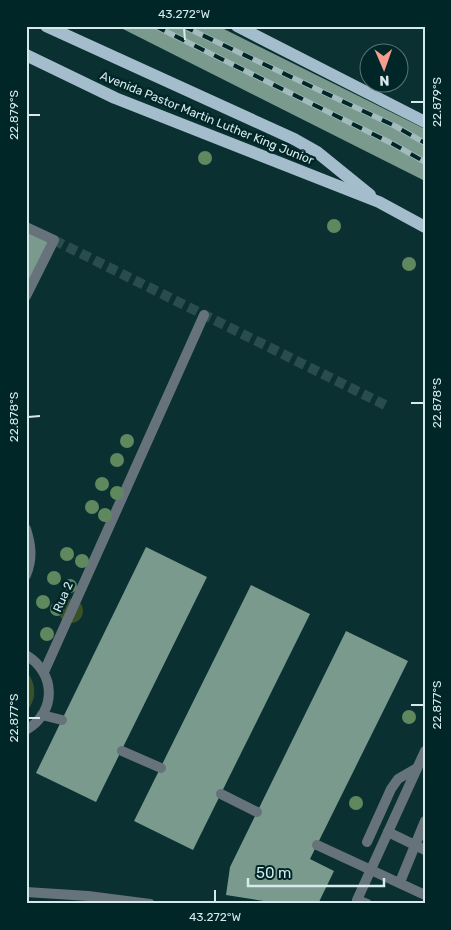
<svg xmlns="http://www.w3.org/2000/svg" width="451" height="930" font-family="Rubik,sans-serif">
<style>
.green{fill:#3a5128}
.building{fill:#799a8c}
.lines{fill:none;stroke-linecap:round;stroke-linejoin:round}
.pedestrian-tunnel{stroke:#294c4e;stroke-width:10;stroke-dasharray:10 5;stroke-linecap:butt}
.service{stroke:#67737b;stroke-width:10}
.pedestrian{stroke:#67737b;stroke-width:10}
.primary{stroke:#a4bdcc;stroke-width:12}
.rail-casing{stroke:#a3bbbd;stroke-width:5.5}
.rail{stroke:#002628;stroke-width:4;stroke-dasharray:11;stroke-linecap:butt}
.tree{fill:#5f885f}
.ticks{fill:none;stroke:#d6eaeb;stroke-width:2}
.labels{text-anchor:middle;stroke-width:5;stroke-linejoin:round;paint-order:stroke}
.street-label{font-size:12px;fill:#d6eaeb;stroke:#002628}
.neatline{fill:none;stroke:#d6eaeb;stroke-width:2}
.ticks-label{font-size:12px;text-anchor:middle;fill:#d6eaeb}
</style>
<rect width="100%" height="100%" fill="#0a3032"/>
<!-- green -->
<g class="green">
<circle cx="71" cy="611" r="12"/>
<path d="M26 671C37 684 37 700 26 712Z"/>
</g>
<!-- building -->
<g class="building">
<polygon points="117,26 218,26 425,129 425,181"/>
<polygon points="26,227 54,240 26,296"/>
<polygon points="146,547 207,577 96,802 36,773"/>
<polygon points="251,585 310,614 193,850 134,821"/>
<polygon points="346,631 408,661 310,859 334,871 318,904 283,904 226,895 230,867"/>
</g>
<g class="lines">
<!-- pedestrian-tunnel -->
<polyline class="pedestrian-tunnel" points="54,240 389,407"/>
<!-- service -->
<g class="service">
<path d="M26 529C31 545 33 558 26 575"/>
<path d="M26 655C56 673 57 712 26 730"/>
<polyline points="42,715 62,720"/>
<polyline points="122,751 161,768"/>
<polyline points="221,794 257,812"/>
<polyline points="388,832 425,850"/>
<polyline points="367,842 391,789 398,779 417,768"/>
<polyline points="317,845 425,895"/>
<polyline points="400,882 425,821"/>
<polyline points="26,892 88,896 150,904"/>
<polyline points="367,904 357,900 425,751"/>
</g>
<!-- pedestrian -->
<g class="pedestrian">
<polyline points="26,227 54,240 26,296"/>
<polyline points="44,672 204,315"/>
</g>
<!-- primary -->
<g class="primary">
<polyline points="46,26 294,139 317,152 370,195"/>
<polyline points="237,26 425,122"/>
<polyline points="26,55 115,98 379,202 425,227"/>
</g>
<!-- rail casing -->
<g class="rail-casing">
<g id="rail">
<polyline points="155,26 393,144 425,162"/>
<polyline points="183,26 395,126 425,143"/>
</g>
</g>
<!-- rail -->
<use href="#rail" class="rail"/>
</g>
<!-- trees -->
<g class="tree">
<circle cx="205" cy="158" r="7"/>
<circle cx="334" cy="226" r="7"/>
<circle cx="409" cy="264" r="7"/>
<circle cx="127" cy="441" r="7"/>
<circle cx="117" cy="460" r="7"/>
<circle cx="102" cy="484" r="7"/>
<circle cx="117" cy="493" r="7"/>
<circle cx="92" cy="507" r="7"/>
<circle cx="105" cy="515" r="7"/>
<circle cx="67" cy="554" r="7"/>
<circle cx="82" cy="561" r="7"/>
<circle cx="54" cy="578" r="7"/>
<circle cx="70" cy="586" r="7"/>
<circle cx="43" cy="602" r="7"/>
<circle cx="57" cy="609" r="7"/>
<circle cx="47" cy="634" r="7"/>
<circle cx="409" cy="717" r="7"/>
<circle cx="356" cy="803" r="7"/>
</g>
<!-- ticks -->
<path class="ticks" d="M184 28 185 40M411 102H424M28 115H40M411 403H424M28 417 40 416M411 705H424M28 718H40M215 890V902"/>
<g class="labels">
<!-- street labels -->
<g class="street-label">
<text transform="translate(207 118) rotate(22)" y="4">Avenida Pastor Martin Luther King Junior</text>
<text transform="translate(63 597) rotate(-66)" y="4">Rua 2</text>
</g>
</g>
<!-- border -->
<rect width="451" height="930" fill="none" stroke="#002628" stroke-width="55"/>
<!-- north arrow -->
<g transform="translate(384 68) rotate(178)"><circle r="24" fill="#002628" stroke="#567476"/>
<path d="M0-4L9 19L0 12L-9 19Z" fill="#f59d8f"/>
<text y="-8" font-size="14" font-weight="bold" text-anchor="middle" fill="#d6eaeb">N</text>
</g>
<!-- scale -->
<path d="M248 878v8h136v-8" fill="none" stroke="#d6eaeb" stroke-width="2.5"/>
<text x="256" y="878" font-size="15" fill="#d6eaeb" stroke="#002628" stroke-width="4" paint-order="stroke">50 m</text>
<rect x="28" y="28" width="396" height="874" class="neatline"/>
<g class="ticks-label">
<text x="184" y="18">43.272°W</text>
<text transform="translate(437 102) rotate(-90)" y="4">22.879°S</text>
<text transform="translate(14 115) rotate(-90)" y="4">22.879°S</text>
<text transform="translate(437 403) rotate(-90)" y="4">22.878°S</text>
<text transform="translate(14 417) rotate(-90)" y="4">22.878°S</text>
<text transform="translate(437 705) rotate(-90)" y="4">22.877°S</text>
<text transform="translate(14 718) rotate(-90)" y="4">22.877°S</text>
<text x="215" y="921">43.272°W</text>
</g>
</svg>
